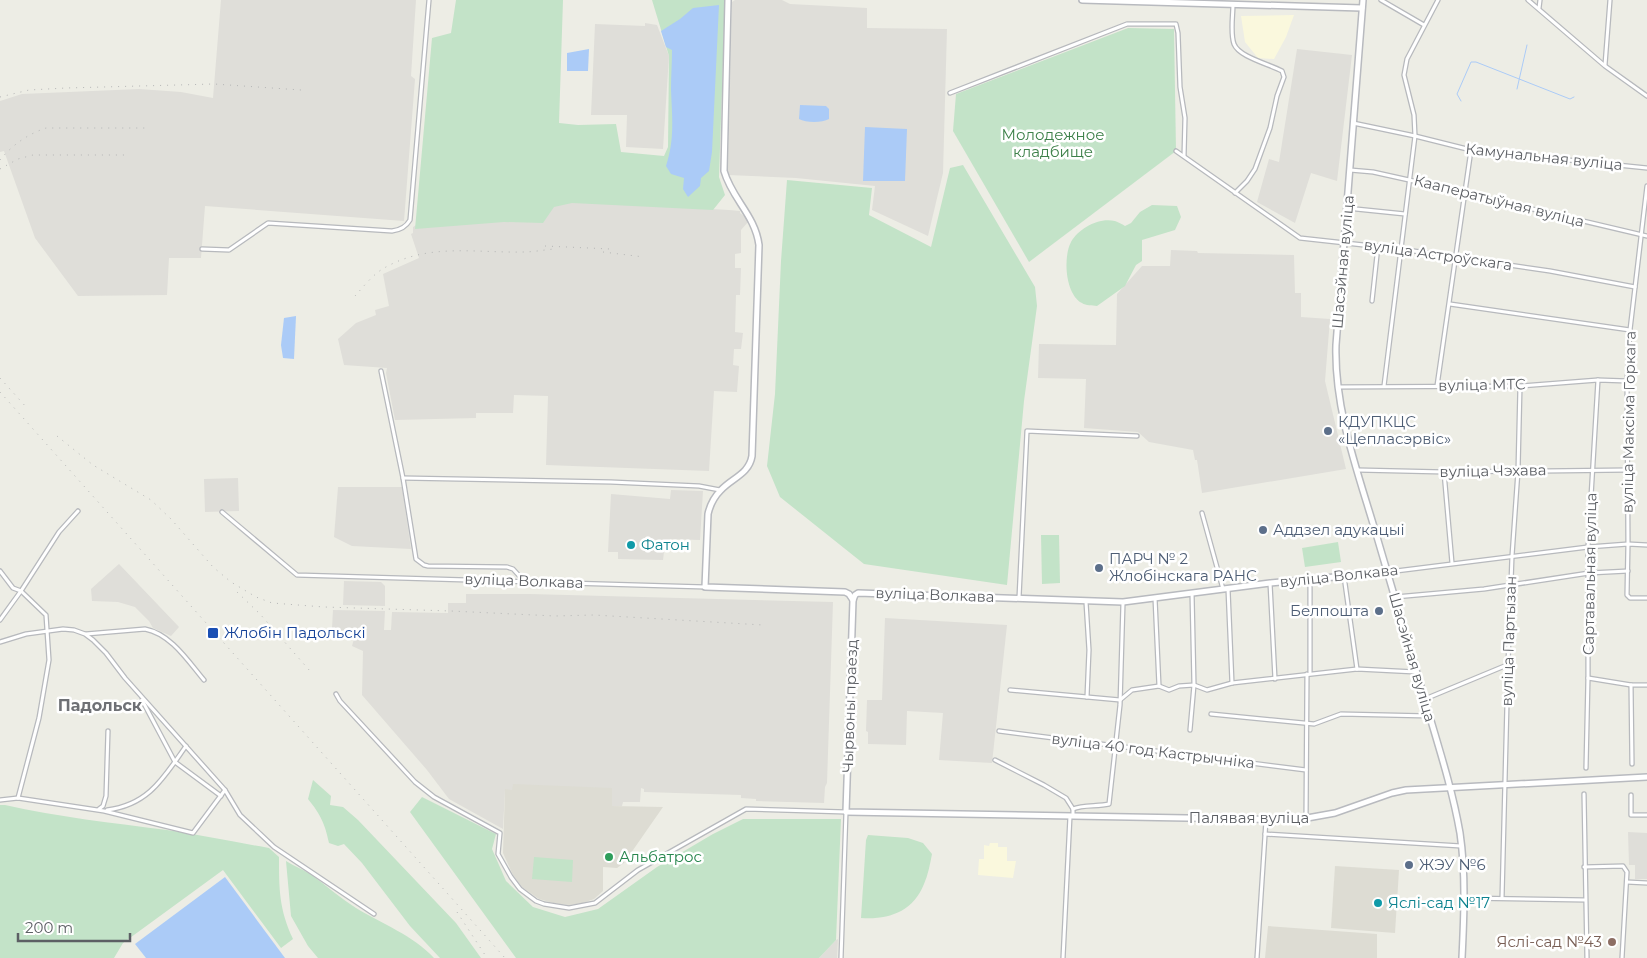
<svg xmlns="http://www.w3.org/2000/svg" width="1647" height="958" font-family="Montserrat,sans-serif">
<style>
.commercial{fill:#faf8dd}
.industrial{fill:#dfded9}
.education{fill:#dddcd3}
.green{fill:#c3e3c8}
.water{fill:#abcbf7}
.lines{fill:none;stroke-linecap:round;stroke-linejoin:round}
.stream{stroke:#abcbf7;stroke-width:1}
.street-casing{stroke:#b7b9bd;stroke-width:5.5}
.secondary-casing{stroke:#b8babf;stroke-width:8}
.street{stroke:#fff;stroke-width:3}
.secondary{stroke:#fff;stroke-width:5}
.rail{stroke:#b5b6b6;stroke-width:1;stroke-dasharray:1 6;stroke-linecap:butt}
.service-dot{fill:#5c6f8a;stroke:#fff;stroke-width:2}
.culture-dot{fill:#0f9aa8;stroke:#fff;stroke-width:2}
.transit-dot{fill:#1a4fb4;stroke:#fff;stroke-width:2}
.leisure-dot{fill:#2e9e5b;stroke:#fff;stroke-width:2}
.education-dot{fill:#8d6e63;stroke:#fff;stroke-width:2}
.labels{text-anchor:middle;stroke-width:5;stroke-linejoin:round;paint-order:stroke}
.park-label{font-size:15px;fill:#3e814a;stroke:#fff}
.street-label{font-size:15px;fill:#5c5f64;stroke:#fff}
.service-label{font-size:15px;fill:#4e5e75;stroke:#fff;text-anchor:start}
.culture-label{font-size:15px;fill:#0d838f;stroke:#fff;text-anchor:start}
.transit-label{font-size:15px;fill:#164399;stroke:#fff;text-anchor:start}
.leisure-label{font-size:15px;fill:#27864d;stroke:#fff;text-anchor:start}
.education-label{font-size:15px;fill:#785e54;stroke:#fff;text-anchor:end}
.neighbourhood-label{font-size:16px;font-weight:bold;fill:#6e7075;stroke:#fff}
</style>
<rect width="100%" height="100%" fill="#edede5"/>
<!-- commercial -->
<g class="commercial">
<polygon points="1294,15 1286,37 1274,59 1258,58 1245,42 1241,16"/>
<polygon points="990,843 998,843 998,847 1007,847 1007,861 1016,861 1013,878 978,875 979,859 984,859 984,845 989,846"/>
</g>
<!-- industrial -->
<g class="industrial">
<polygon points="221,0 416,0 411,76 415,79 404,221 205,206 201,258 169,258 167,295 78,296 35,238 4,151 0,152 0,101 22,94 139,89 181,92 213,98"/>
<polygon points="735,0 782,0 790,4 867,8 867,28 947,29 943,173 928,236 872,210 875,186 796,178 728,175 732,2"/>
<polygon points="645,23 657,25 669,56 663,149 626,147 627,115 591,115 595,24 645,26"/>
<polygon points="1297,49 1352,55 1337,181 1311,173 1295,223 1257,202 1269,159 1279,162"/>
<polygon points="547,200 729,210 740,211 740,213 744,216 748,222 741,230 741,253 735,254 735,268 741,268 740,295 736,295 735,332 743,333 741,349 734,349 733,365 739,366 737,392 714,391 709,471 546,465 548,396 514,395 513,413 476,413 476,418 395,420 386,373 387,368 344,365 338,339 356,323 376,315 375,310 389,306 383,274 419,258 411,234 413,233 413,227 418,224"/>
<polygon points="1171,250 1197,251 1198,253 1294,255 1295,293 1301,293 1301,317 1330,319 1325,381 1346,469 1202,493 1197,460 1195,460 1193,450 1149,442 1138,432 1084,428 1086,379 1038,378 1039,344 1116,345 1117,294 1142,266 1170,266"/>
<polygon points="238,478 239,511 205,512 204,479"/>
<polygon points="338,487 402,487 411,549 352,546 334,537"/>
<polygon points="671,490 703,491 700,540 670,539 669,552 664,552 663,560 618,559 618,552 608,552 611,494 670,499"/>
<polygon points="119,564 179,627 171,636 153,628 149,621 135,607 118,602 92,601 91,589"/>
<polygon points="344,581 381,582 385,586 385,606 343,605"/>
<polygon points="466,594 530,594 833,602 827,783 825,787 824,803 756,801 756,799 741,798 741,795 644,792 644,789 641,788 640,802 623,802 622,806 612,806 612,789 513,785 513,790 505,790 503,829 449,799 427,770 362,695 363,651 352,646 354,639 332,628 333,610 385,611 384,630 391,630 392,612 448,613 448,603 466,603"/>
<polygon points="885,618 1007,625 992,763 939,760 943,713 907,711 906,745 868,744 868,732 866,731 867,700 882,700"/>
<polygon points="1628,832 1647,833 1647,879 1635,879 1635,865 1629,865"/>
<polygon points="838,939 837,958 819,958 836,940"/>
</g>
<!-- education -->
<g class="education">
<polygon points="513,784 612,788 612,806 663,807 624,863 617,868 603,867 603,891 594,899 583,903 569,905 553,903 539,899 522,887 513,875 503,853 505,789 512,790"/>
<polygon points="1335,866 1399,870 1395,933 1331,928"/>
<polygon points="1268,926 1377,934 1377,958 1265,958"/>
</g>
<!-- green -->
<g class="green">
<polygon points="456,0 563,0 559,123 578,125 616,124 621,152 664,156 668,147 669,56 652,0 725,0 719,177 725,195 713,210 572,203 554,207 543,223 504,222 415,229 432,38 451,33"/>
<polygon points="1128,28 1174,29 1176,151 1029,262 953,131 956,94"/>
<polygon points="963,165 1035,287 1037,306 1024,401 1007,585 864,564 780,497 767,466 775,394 781,261 787,180 872,188 869,215 931,247 950,168"/>
<path d="M1152 205 1177 206 1181 217 1175 230 1142 240V261L1136 265 1125 286 1097 306C1092 305 1086 306 1082 303 1065 294 1063 257 1071 242 1079 228 1099 217 1115 221 1118 222 1122 224 1125 226L1131 223 1140 212Z"/>
<polygon points="1041,535 1059,535 1060,583 1042,584"/>
<polygon points="1338,542 1341,562 1305,567 1302,548"/>
<path d="M313 780 331 796 330 805 343 807 358 820 456 923 481 958H440L410 926 362 863 344 844 338 846 329 843C325 824 321 815 308 799Z"/>
<polygon points="422,797 496,834 492,849 506,881 533,907 565,917 598,909 657,867 713,834 743,819 841,819 836,940 819,958 516,958 410,812"/>
<path d="M0 805H5C58 817 113 823 167 830 201 835 235 842 269 848L279 857C279 889 279 909 293 939L281 948 223 870 123 943 114 958H0Z"/>
<path d="M868 835 908 838 923 843 932 854C930 864 928 875 924 884 913 912 888 920 861 918L866 840Z"/>
<polygon points="534,857 573,860 572,882 532,879"/>
<path d="M286 861C294 866 302 869 310 874 326 885 340 898 356 908 382 924 413 935 434 958H318L308 946 291 916Z"/>
</g>
<!-- water -->
<g class="water">
<path d="M719 5 712 152 709 171 701 178 700 186 688 197 683 189 684 178 671 174 666 166C675 139 672 117 671 89 671 76 672 63 672 50L666 47 661 31 680 19 693 8Z"/>
<polygon points="589,49 588,71 567,71 567,53"/>
<path d="M800 105 826 106 829 109V119C822 123 806 123 799 119Z"/>
<polygon points="865,127 907,129 905,181 863,181"/>
<polygon points="296,316 294,359 283,358 281,345 284,318"/>
<polygon points="225,877 285,958 146,958 135,944"/>
</g>
<g class="lines">
<!-- stream -->
<g class="stream">
<polyline points="1517,89 1527,45"/>
<polyline points="1461,101 1457,94 1471,62 1476,62 1570,99 1574,97"/>
</g>
<!-- street casing -->
<g class="street-casing">
<g id="street">
<polyline points="1381,0 1424,25"/>
<polyline points="1528,0 1605,66 1647,96"/>
<path d="M1233 4C1233 16 1230 33 1234 44 1239 57 1269 64 1282 71L1284 77 1277 96 1270 128 1255 169 1247 181 1235 193"/>
<polyline points="1539,8 1540,0"/>
<polyline points="1605,65 1610,0"/>
<polyline points="950,93 1127,24 1176,24 1178,33 1180,87 1185,118 1184,156"/>
<polyline points="1353,123 1415,136 1471,150 1647,168"/>
<polyline points="1176,151 1300,238 1400,249 1550,271 1635,287"/>
<polyline points="1350,170 1373,172 1409,180 1647,236"/>
<polyline points="1647,186 1630,330 1627,381 1628,544 1627,595 1630,598 1647,598"/>
<polyline points="1356,209 1405,214"/>
<path d="M202 249 229 250 268 223 392 231C401 230 406 227 410 220L429 0"/>
<polyline points="1372,301 1378,246"/>
<polyline points="1450,304 1630,330"/>
<polyline points="381,371 403,478 416,559 424,565 428,566 507,567 513,569 524,581"/>
<polyline points="1384,386 1415,136 1414,115 1404,75 1407,59 1438,0"/>
<polyline points="1437,386 1471,150"/>
<polyline points="1338,387 1520,386 1598,380 1627,381"/>
<polyline points="1358,470 1444,472 1627,470"/>
<polyline points="1444,472 1452,563"/>
<polyline points="403,478 611,482 699,486 720,490"/>
<polyline points="222,512 297,575 705,587"/>
<polyline points="1202,513 1223,589"/>
<polyline points="0,571 13,588 21,591 46,615 49,660 39,718 18,798"/>
<polyline points="1388,572 1588,547 1628,544 1647,545"/>
<polyline points="1344,576 1357,669"/>
<polyline points="1270,583 1275,679"/>
<polyline points="1228,589 1232,683"/>
<polyline points="1395,597 1484,589 1589,573 1628,571"/>
<polyline points="1019,598 1027,431 1137,436"/>
<polyline points="1155,598 1159,686"/>
<polyline points="1086,602 1089,650 1087,697"/>
<polyline points="0,620 21,591 59,532 78,511"/>
<path d="M86 634 145 629C171 634 188 661 204 680"/>
<polyline points="0,642 26,634 63,629 74,630 85,634 93,640 106,653 125,678 225,790 240,815 274,847 374,914"/>
<polyline points="1310,673 1310,580"/>
<polyline points="1588,678 1631,685 1647,685"/>
<polyline points="1631,685 1632,764"/>
<polyline points="1010,690 1120,700 1132,690 1159,686 1169,690 1179,686 1194,685 1207,690 1232,683 1357,669 1416,672"/>
<polyline points="336,694 340,701 415,782 434,797 500,833 498,854 511,877 520,889 536,901 544,904 569,908 595,903 638,870 746,809 846,812 841,958"/>
<polyline points="1425,699 1507,665"/>
<polyline points="142,700 175,762 221,796"/>
<polyline points="1211,714 1314,724 1341,714 1430,716"/>
<polyline points="1190,730 1194,685 1192,593"/>
<polyline points="999,731 1306,770"/>
<polyline points="995,760 1044,785 1066,798 1073,809 1073,816"/>
<polyline points="1586,768 1588,678 1588,547 1598,380"/>
<polyline points="1584,794 1587,958"/>
<polyline points="1631,795 1631,815 1647,815"/>
<polyline points="0,800 18,798 104,811 193,833 225,790"/>
<polyline points="99,809 103,806 106,796 108,731"/>
<path d="M1073 809C1083 804 1098 807 1109 804L1120 705 1123 603"/>
<path d="M107 810C149 805 164 777 186 746"/>
<polyline points="1306,818 1307,674"/>
<polyline points="1265,834 1461,846"/>
<polyline points="1584,867 1623,866 1627,872 1622,958"/>
<polyline points="1627,882 1647,883"/>
<polyline points="1465,898 1585,900"/>
<polyline points="1502,898 1508,664 1512,556 1518,471 1520,386"/>
<polyline points="1063,958 1070,816"/>
<polyline points="1257,958 1266,820"/>
</g>
</g>
<!-- secondary casing -->
<g class="secondary-casing">
<g id="secondary">
<path d="M728 0 724 171C732 199 755 215 759 245L752 456C749 474 732 478 721 490 714 497 710 505 708 514L705 587 845 592 849 594 853 600"/>
<polyline points="1082,0 1362,8"/>
<path d="M1363 0 1336 345C1334 411 1359 475 1377 537 1393 590 1408 644 1424 697 1437 742 1452 787 1460 833 1466 874 1464 917 1462 958"/>
<polyline points="1388,572 1270,583 1123,602 858,593 855,595 853,600 846,812 1296,820 1335,813 1392,793 1406,790 1647,777"/>
</g>
</g>
<!-- street -->
<use href="#street" class="street"/>
<!-- secondary -->
<use href="#secondary" class="secondary"/>
<!-- rail -->
<g class="rail">
<polyline points="0,97 29,90 66,88 214,84 301,90"/>
<path d="M0 160C12 145 28 134 46 128H149"/>
<polyline points="0,169 18,159 33,155 125,155"/>
<polyline points="545,246 610,249"/>
<polyline points="603,252 644,257"/>
<path d="M355 296C364 286 374 273 386 267 429 243 476 253 523 252 533 252 543 250 554 249"/>
<polyline points="0,378 27,408"/>
<polyline points="0,392 505,958"/>
<polyline points="57,436 93,465 151,500 171,519 213,567 231,582 256,597 272,603 324,607 451,611 555,616 594,615 763,625"/>
<polyline points="237,592 260,614 310,671"/>
<polyline points="457,912 487,958"/>
</g>
</g>
<!-- markers -->
<g class="service-dot">
<circle cx="1328" cy="431" r="5"/>
<circle cx="1263" cy="530" r="5"/>
<circle cx="1099" cy="568" r="5"/>
<circle cx="1379" cy="611" r="5"/>
<circle cx="1409" cy="865" r="5"/>
</g>
<g class="culture-dot">
<circle cx="631" cy="545" r="5"/>
<circle cx="1378" cy="903" r="5"/>
</g>
<rect class="transit-dot" x="207" y="627" width="12" height="12" rx="2.5"/>
<circle class="leisure-dot" cx="609" cy="857" r="5"/>
<circle class="education-dot" cx="1612" cy="942" r="5"/>
<g class="labels">
<!-- park labels -->
<g class="park-label">
<text x="1053" y="140">Молодежное<tspan x="1053" dy="17">кладбище</tspan></text>
</g>
<!-- street labels -->
<g class="street-label">
<text transform="translate(1544 157) rotate(6)" y="5">Камунальная вуліца</text>
<text transform="translate(1499 201) rotate(14)" y="5">Кааператыўная вуліца</text>
<text transform="translate(1438 255) rotate(8)" y="5">вуліца Астроўскага</text>
<text transform="translate(1343 262) rotate(-85)" y="5">Шасэйная вуліца</text>
<text transform="translate(1482 385) rotate(-1)" y="5">вуліца МТС</text>
<text transform="translate(1629 422) rotate(-89)" y="5">вуліца Максіма Горкага</text>
<text transform="translate(1493 471) rotate(-1)" y="5">вуліца Чэхава</text>
<text transform="translate(1590 574) rotate(-89)" y="5">Сартавальная вуліца</text>
<text transform="translate(1339 576) rotate(-6)" y="5">вуліца Волкава</text>
<text transform="translate(524 581) rotate(2)" y="5">вуліца Волкава</text>
<text transform="translate(935 595) rotate(2)" y="5">вуліца Волкава</text>
<text transform="translate(1509 641) rotate(-88)" y="5">вуліца Партызан</text>
<text transform="translate(1412 657) rotate(74)" y="5">Шасэйная вуліца</text>
<text transform="translate(850 706) rotate(-88)" y="5">Чырвоны праезд</text>
<text transform="translate(1153 751) rotate(7)" y="5">вуліца 40 год Кастрычніка</text>
<text x="1249" y="823">Палявая вуліца</text>
</g>
<!-- service labels -->
<g class="service-label">
<text x="1338" y="427">КДУПКЦС<tspan x="1338" dy="17">«Цепласэрвіс»</tspan></text>
<text x="1273" y="535">Аддзел адукацыі</text>
<text x="1109" y="564">ПАРЧ № 2<tspan x="1109" dy="17">Жлобінскага РАНС</tspan></text>
<text x="1369" y="616" text-anchor="end">Белпошта</text>
<text x="1419" y="870">ЖЭУ №6</text>
</g>
<!-- culture labels -->
<g class="culture-label">
<text x="641" y="550">Фатон</text>
<text x="1388" y="908">Яслі-сад №17</text>
</g>
<!-- transit labels -->
<g class="transit-label">
<text x="224" y="638">Жлобін Падольскі</text>
</g>
<!-- leisure labels -->
<g class="leisure-label">
<text x="619" y="862">Альбатрос</text>
</g>
<!-- education labels -->
<g class="education-label">
<text x="1602" y="947">Яслі-сад №43</text>
</g>
<!-- neighbourhood labels -->
<g class="neighbourhood-label">
<text x="100" y="711">Падольск</text>
</g>
</g>
<!-- scale -->
<path d="M18 933v8h112v-8" fill="none" stroke="#5c5f64" stroke-width="2.5"/>
<text x="25" y="933" font-size="15" fill="#5c5f64" stroke="#ffffff" stroke-width="4" paint-order="stroke">200 m</text>
</svg>
